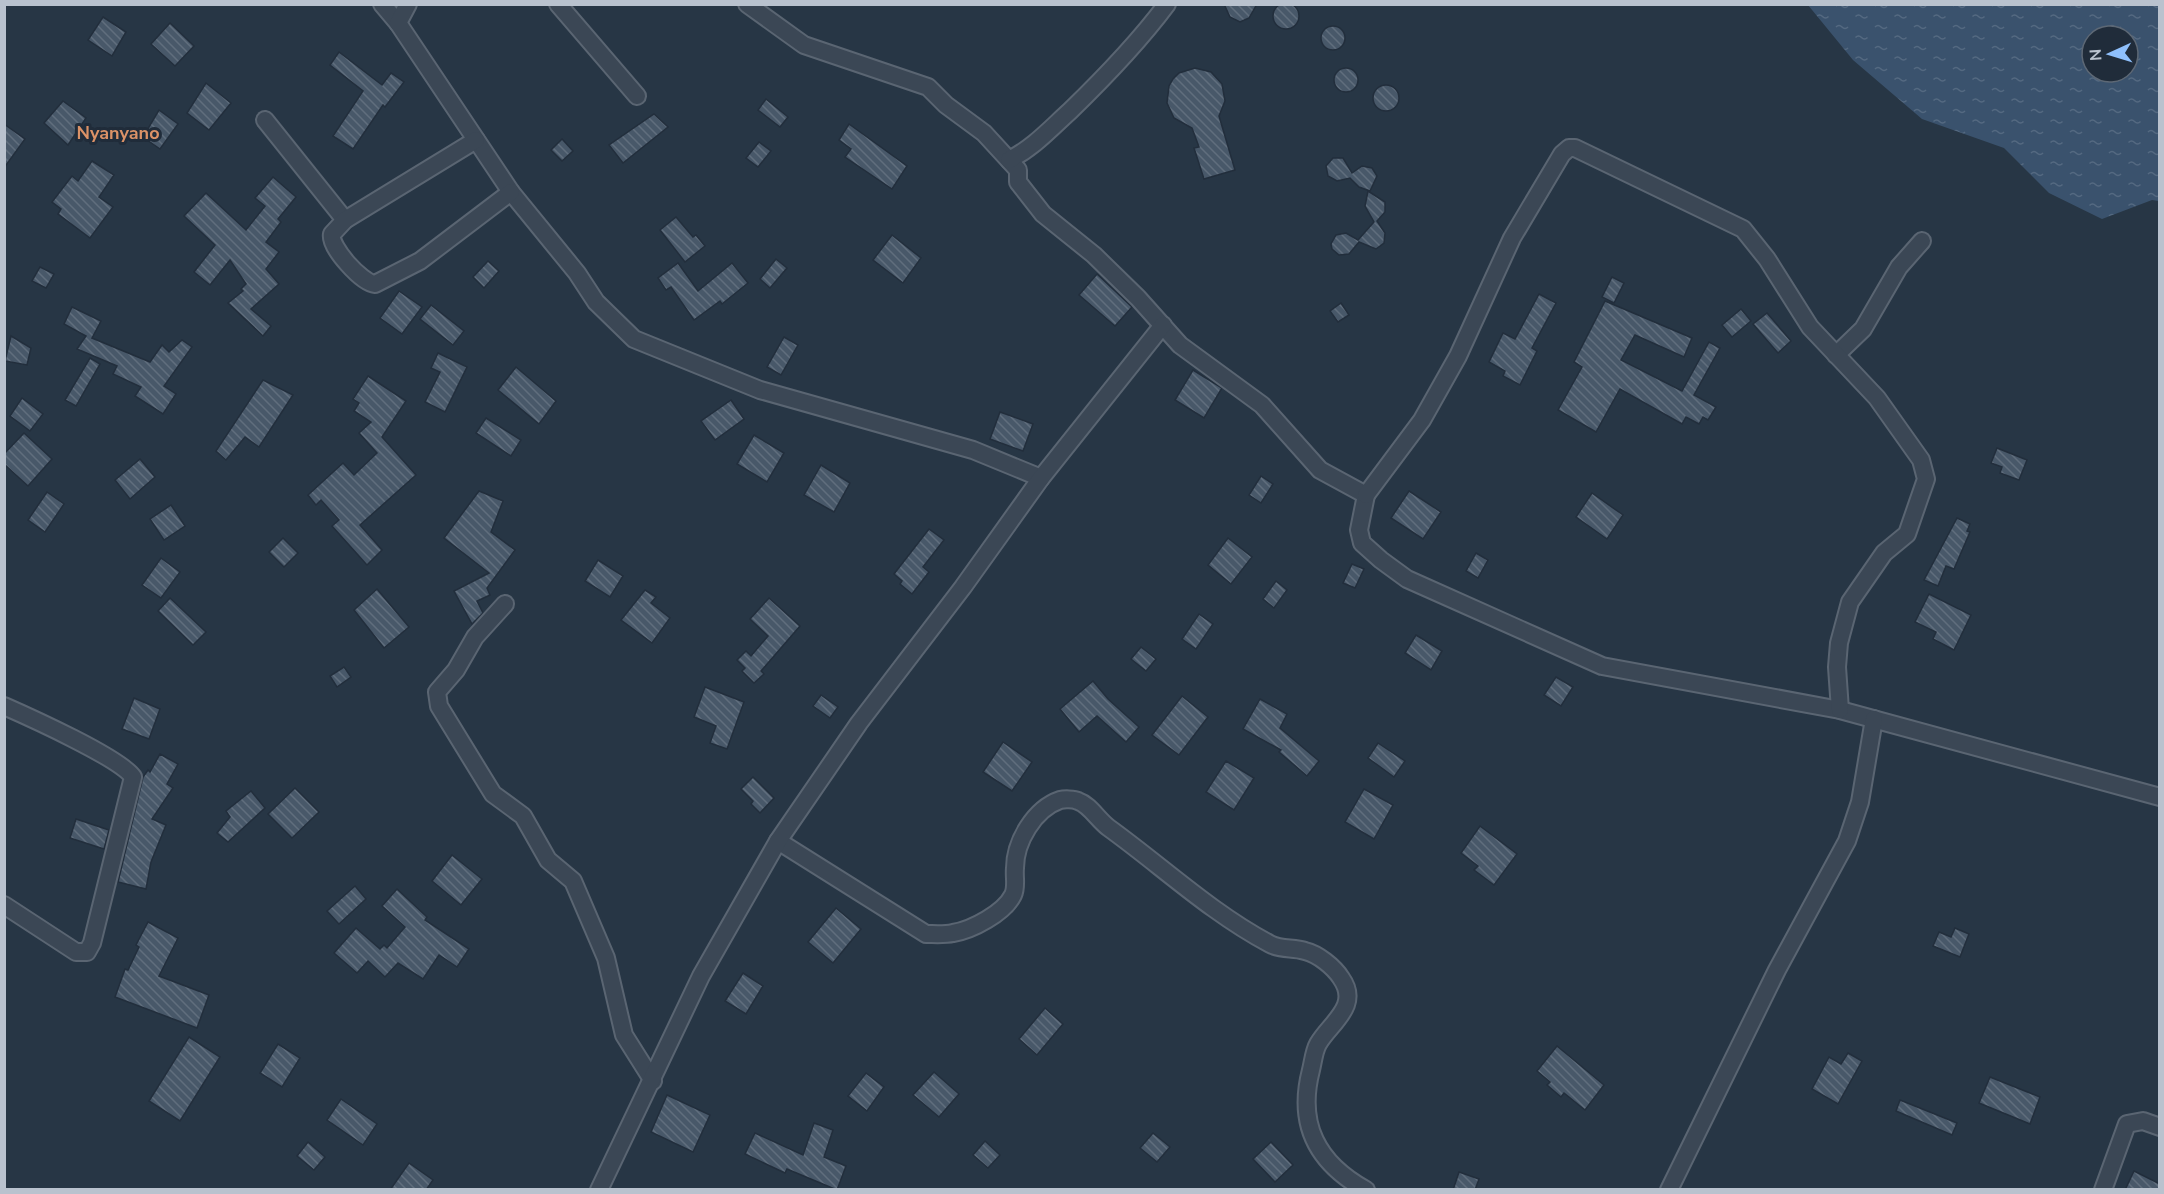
<svg xmlns="http://www.w3.org/2000/svg" width="2164" height="1194" font-family="'Nunito Sans',sans-serif">
<style>
.water{fill:url(#water-ripples);fill-rule:evenodd}
.building{fill:url(#building-back-hatch);stroke:#222e3c;stroke-width:1.5}
.lines{fill:none;stroke-linecap:round;stroke-linejoin:round}
.minor-casing{stroke:#5a6572;stroke-width:20}
.minor{stroke:#3b4755;stroke-width:16}
.labels{text-anchor:middle;stroke-width:6;stroke-linejoin:round;paint-order:stroke}
.quarter-label{font-size:18px;font-weight:bold;fill:#db9267;stroke:#202c3a}
</style>
<defs>
<pattern id="water-ripples" width="26" height="14" patternUnits="userSpaceOnUse" patternTransform="scale(1.5)"><rect width="26" height="14" fill="#3a526d"/><path d="M2 4q2-2 4 0t4 0M15 11q2-2 4 0t4 0" fill="none" stroke="#546981"/></pattern>
<pattern id="building-back-hatch" width="6" height="6" patternUnits="userSpaceOnUse" patternTransform="scale(1.5)"><rect width="6" height="6" fill="#485869"/><path d="M-1 5l2 2M0 0l6 6M5-1l2 2" fill="none" stroke="#606e7d"/></pattern>
</defs>
<rect width="100%" height="100%" fill="#273645"/>
<!-- water -->
<path class="water" d="M1808 5H2159V201L2152 200 2102 219 2049 193 2004 148 1922 119 1853 60ZM2092 36H2128V72H2092Z"/>
<!-- building -->
<g class="building">
<circle cx="1286" cy="16" r="13"/>
<polygon points="1224,4 1257,4 1249,18 1240,22 1230,17"/>
<polygon points="103,17 126,32 112,56 88,40"/>
<polygon points="170,23 194,46 175,66 151,44"/>
<circle cx="1333" cy="38" r="12"/>
<polygon points="339,52 382,85 391,73 404,82 385,107 383,105 353,149 333,136 363,91 330,65"/>
<polygon points="1195,68 1211,72 1222,84 1225,101 1219,116 1235,170 1204,179 1194,148 1199,147 1192,128 1174,118 1167,103 1169,86 1173,79 1179,73"/>
<circle cx="1346" cy="80" r="12"/>
<polygon points="206,83 231,103 209,130 187,113"/>
<circle cx="1386" cy="98" r="13"/>
<polygon points="766,99 788,117 780,127 758,110"/>
<polygon points="63,101 86,118 68,145 44,123"/>
<polygon points="159,110 178,124 160,149 143,137"/>
<polygon points="654,114 668,127 623,163 609,145"/>
<polygon points="4,124 25,139 4,168"/>
<polygon points="849,124 907,166 892,189 845,157 851,149 839,140"/>
<polygon points="562,139 573,151 562,161 551,150"/>
<polygon points="759,142 771,151 758,167 746,158"/>
<polygon points="1333,158 1343,158 1352,173 1362,166 1372,168 1377,176 1370,191 1359,187 1350,178 1337,181 1328,176 1326,166"/>
<polygon points="92,161 114,175 99,197 113,207 90,238 58,214 61,209 52,202 72,176 78,181"/>
<polygon points="273,177 296,197 278,219 281,222 266,242 279,252 266,269 279,284 251,309 271,326 263,336 228,303 243,291 241,289 246,284 230,260 210,285 194,272 215,245 184,216 206,193 246,230 265,206 255,198"/>
<polygon points="1368,191 1385,202 1385,212 1377,221 1385,233 1384,243 1376,249 1359,242 1349,254 1339,255 1332,249 1331,244 1336,235 1346,233 1358,240 1374,222 1365,206"/>
<polygon points="676,217 693,237 696,235 705,246 685,262 660,230"/>
<polygon points="892,235 921,258 903,283 873,260"/>
<polygon points="776,259 787,268 770,288 760,279"/>
<polygon points="488,261 499,271 484,288 473,277"/>
<polygon points="678,263 698,291 732,263 748,283 722,304 720,301 694,320 671,287 666,290 658,278"/>
<polygon points="40,267 54,274 46,288 32,281"/>
<polygon points="1097,274 1132,307 1115,326 1079,295"/>
<polygon points="1612,277 1624,283 1614,303 1602,297"/>
<polygon points="399,291 422,307 402,334 380,318"/>
<polygon points="1539,294 1556,303 1532,348 1537,351 1520,385 1503,376 1505,371 1489,362 1503,333 1515,339"/>
<polygon points="1605,301 1692,338 1684,357 1635,335 1621,360 1682,391 1709,342 1720,348 1694,395 1716,407 1708,420 1703,417 1699,424 1686,417 1682,424 1620,389 1596,432 1558,410 1582,367 1574,362"/>
<polygon points="1341,303 1349,315 1338,322 1330,311"/>
<polygon points="431,305 464,331 453,345 420,319"/>
<polygon points="72,307 101,321 92,338 150,362 162,345 169,352 182,340 192,347 164,386 176,394 163,414 135,396 141,387 113,374 117,366 77,349 86,336 64,324"/>
<polygon points="1741,309 1751,321 1732,337 1722,325"/>
<polygon points="1767,313 1791,341 1778,353 1753,324"/>
<polygon points="11,336 31,348 27,365 5,361"/>
<polygon points="784,337 798,345 781,375 767,367"/>
<polygon points="438,353 467,367 445,412 425,402 440,372 431,368"/>
<polygon points="90,358 100,364 76,406 65,400"/>
<polygon points="516,367 556,401 539,424 498,390"/>
<polygon points="1193,370 1222,388 1204,418 1175,400"/>
<polygon points="368,376 406,401 382,437 416,475 360,525 382,550 367,565 332,526 339,520 321,500 316,505 308,495 343,463 354,475 377,453 359,433 371,422 354,411 359,403 353,399"/>
<polygon points="263,380 293,395 259,447 245,437 226,460 216,451"/>
<polygon points="22,398 43,414 30,431 10,416"/>
<polygon points="731,400 744,419 715,440 701,421"/>
<polygon points="1000,412 1033,424 1023,451 990,439"/>
<polygon points="486,418 521,440 511,456 476,433"/>
<polygon points="24,433 52,459 28,486 4,464 4,454"/>
<polygon points="754,435 784,453 767,482 737,464"/>
<polygon points="1997,448 2027,460 2019,480 2000,473 2002,467 1991,463"/>
<polygon points="140,459 155,477 130,499 115,480"/>
<polygon points="821,465 850,483 834,512 804,495"/>
<polygon points="1261,476 1273,484 1261,503 1249,495"/>
<polygon points="479,491 503,501 491,532 515,550 487,588 490,595 477,601 483,613 472,624 454,591 489,573 444,538"/>
<polygon points="1409,491 1441,512 1423,539 1391,518"/>
<polygon points="47,492 64,504 45,532 28,520"/>
<polygon points="1592,493 1623,515 1607,539 1576,517"/>
<polygon points="171,505 185,526 164,540 150,519"/>
<polygon points="1957,518 1970,524 1967,531 1970,532 1954,569 1946,566 1938,586 1924,580"/>
<polygon points="929,529 944,540 923,567 929,572 912,594 900,584 902,581 894,574"/>
<polygon points="283,538 298,553 284,567 269,552"/>
<polygon points="1228,538 1252,557 1231,584 1208,565"/>
<polygon points="1476,553 1488,560 1478,578 1466,571"/>
<polygon points="161,558 180,572 161,598 142,585"/>
<polygon points="598,560 623,576 610,597 585,581"/>
<polygon points="1352,564 1364,569 1355,588 1343,583"/>
<polygon points="1276,581 1287,590 1274,608 1263,599"/>
<polygon points="377,589 409,627 384,648 354,610"/>
<polygon points="645,590 656,597 651,603 670,618 652,643 621,620"/>
<polygon points="1929,594 1971,615 1954,650 1933,639 1936,632 1915,622"/>
<polygon points="170,598 206,632 193,645 158,611"/>
<polygon points="769,598 800,626 761,671 764,674 754,683 742,671 745,668 737,660 746,651 751,656 768,636 750,619"/>
<polygon points="1199,614 1213,624 1196,649 1182,639"/>
<polygon points="1416,635 1442,651 1431,670 1405,653"/>
<polygon points="1141,647 1156,659 1146,671 1131,659"/>
<polygon points="344,667 351,677 337,687 330,676"/>
<polygon points="1556,677 1573,687 1561,706 1544,695"/>
<polygon points="1093,681 1108,699 1139,727 1126,742 1097,716 1079,732 1060,709"/>
<polygon points="705,687 744,702 727,749 710,743 716,726 694,717"/>
<polygon points="821,695 838,707 830,718 813,706"/>
<polygon points="1182,696 1208,717 1179,755 1152,735"/>
<polygon points="134,698 160,709 149,739 122,729"/>
<polygon points="1260,699 1287,714 1280,728 1319,761 1307,776 1279,752 1281,750 1243,729"/>
<polygon points="1003,742 1032,762 1012,791 983,772"/>
<polygon points="1378,743 1405,761 1394,777 1368,758"/>
<polygon points="160,754 178,764 167,784 173,788 152,819 166,825 151,862 146,889 118,882 143,777 148,770 150,772"/>
<polygon points="1226,761 1254,778 1234,810 1206,792"/>
<polygon points="753,777 774,798 760,813 751,804 753,801 741,789"/>
<polygon points="295,788 319,812 292,838 268,814"/>
<polygon points="1364,789 1393,805 1374,839 1345,822"/>
<polygon points="251,791 265,808 228,842 217,833 230,817 226,811"/>
<polygon points="76,819 109,830 104,849 70,838"/>
<polygon points="1480,826 1517,854 1494,885 1474,870 1478,866 1461,853"/>
<polygon points="452,855 482,879 461,905 432,881"/>
<polygon points="355,886 366,899 339,924 327,911"/>
<polygon points="397,889 427,917 425,920 469,949 457,967 439,955 423,979 398,963 385,977 368,961 357,973 334,953 356,928 380,949 384,945 387,948 405,927 382,906"/>
<polygon points="836,908 861,929 833,963 808,942"/>
<polygon points="148,922 178,938 159,976 209,995 197,1028 115,997 125,969 128,970 139,947 136,945"/>
<polygon points="1955,928 1969,934 1960,957 1933,946 1939,932 1951,937"/>
<polygon points="743,973 763,986 746,1014 725,1001"/>
<polygon points="1045,1008 1063,1024 1037,1055 1019,1039"/>
<polygon points="189,1037 220,1057 180,1121 149,1101"/>
<polygon points="278,1044 300,1058 282,1087 260,1073"/>
<polygon points="1557,1046 1604,1085 1585,1110 1564,1093 1561,1097 1547,1085 1550,1082 1537,1071"/>
<polygon points="1848,1053 1862,1061 1838,1104 1812,1089 1829,1057 1841,1064"/>
<polygon points="934,1072 959,1094 939,1117 913,1095"/>
<polygon points="866,1073 884,1087 867,1111 848,1096"/>
<polygon points="1990,1077 2040,1097 2030,1124 1979,1103"/>
<polygon points="667,1095 710,1115 693,1152 651,1132"/>
<polygon points="341,1099 377,1124 363,1145 327,1120"/>
<polygon points="1900,1100 1957,1123 1952,1135 1896,1111"/>
<polygon points="814,1123 833,1130 824,1157 846,1166 837,1190 787,1169 785,1173 745,1154 755,1133 803,1155"/>
<polygon points="1153,1133 1170,1147 1157,1162 1140,1148"/>
<polygon points="985,1141 1000,1155 988,1168 973,1155"/>
<polygon points="308,1142 325,1157 314,1170 297,1156"/>
<polygon points="1271,1142 1293,1165 1275,1182 1253,1159"/>
<polygon points="409,1163 433,1180 426,1190 390,1190"/>
<polygon points="2134,1171 2160,1184 2160,1190 2125,1190"/>
<polygon points="1459,1172 1479,1179 1475,1190 1453,1190"/>
</g>
<g class="lines">
<!-- minor casing -->
<g class="minor-casing">
<g id="minor">
<polyline points="382,4 398,23"/>
<polyline points="408,4 398,23 511,192 577,273 596,302 634,339 760,390 973,450 1041,478"/>
<polyline points="558,4 637,96"/>
<polyline points="747,4 804,45 928,87 946,105 984,133 1018,170 1018,182 1043,214 1094,255 1138,298 1180,345 1262,405 1320,470 1366,495 1359,530 1362,543 1381,560 1407,579 1602,666 1840,710 2160,797"/>
<polyline points="265,120 345,220"/>
<path d="M476 140 345 220 332 234C329 247 362 283 375 284L420 261 511 192"/>
<path d="M1009 160C1033 148 1050 129 1070 111 1105 77 1138 43 1167 4"/>
<polyline points="1836,355 1863,329 1899,267 1922,241"/>
<polyline points="1366,495 1422,420 1458,356 1512,238 1562,154 1569,148 1575,148 1743,229 1767,259 1810,327 1877,398 1921,460 1926,479 1907,534 1884,553 1850,602 1839,643 1837,667 1840,710"/>
<polyline points="505,604 475,637 456,670 437,692 439,706 493,794 523,816 548,860 573,881 606,958 624,1035 653,1081"/>
<path d="M4 706C29 717 120 758 133 777L92 943 87 952H76L4 905"/>
<path d="M778 841 926 934C934 934 944 935 953 933 972 930 1004 913 1013 895 1017 887 1014 877 1015 868 1015 842 1034 809 1060 800 1064 799 1074 799 1078 801 1090 805 1098 820 1109 828 1163 867 1210 912 1270 944 1281 950 1294 947 1305 951 1318 954 1334 967 1341 978 1361 1006 1330 1023 1318 1044 1314 1051 1313 1062 1311 1070 1297 1124 1317 1163 1366 1190"/>
<polyline points="599,1190 701,976 778,841 859,723 963,587 1041,478 1163,325"/>
<polyline points="1669,1190 1777,970 1847,841 1860,802 1874,719"/>
<polyline points="2103,1190 2127,1124 2143,1121 2160,1127"/>
</g>
</g>
<!-- minor -->
<use href="#minor" class="minor"/>
</g>
<g class="labels">
<!-- quarter labels -->
<g class="quarter-label">
<text x="118" y="139">Nyanyano</text>
</g>
</g>
<!-- border -->
<rect width="2164" height="1194" fill="none" stroke="#b9c2ce" stroke-width="12"/>
<!-- north arrow -->
<g transform="translate(2110 54) rotate(266)"><circle r="28" fill="#202c3a" stroke="#5d6875" stroke-width="1.5"/>
<path d="M0-4.5L10 22L0 15L-10 22Z" fill="#8fc0fc"/>
<text y="-9" font-size="16" font-weight="bold" text-anchor="middle" fill="#b9c2ce">N</text>
</g>
</svg>
